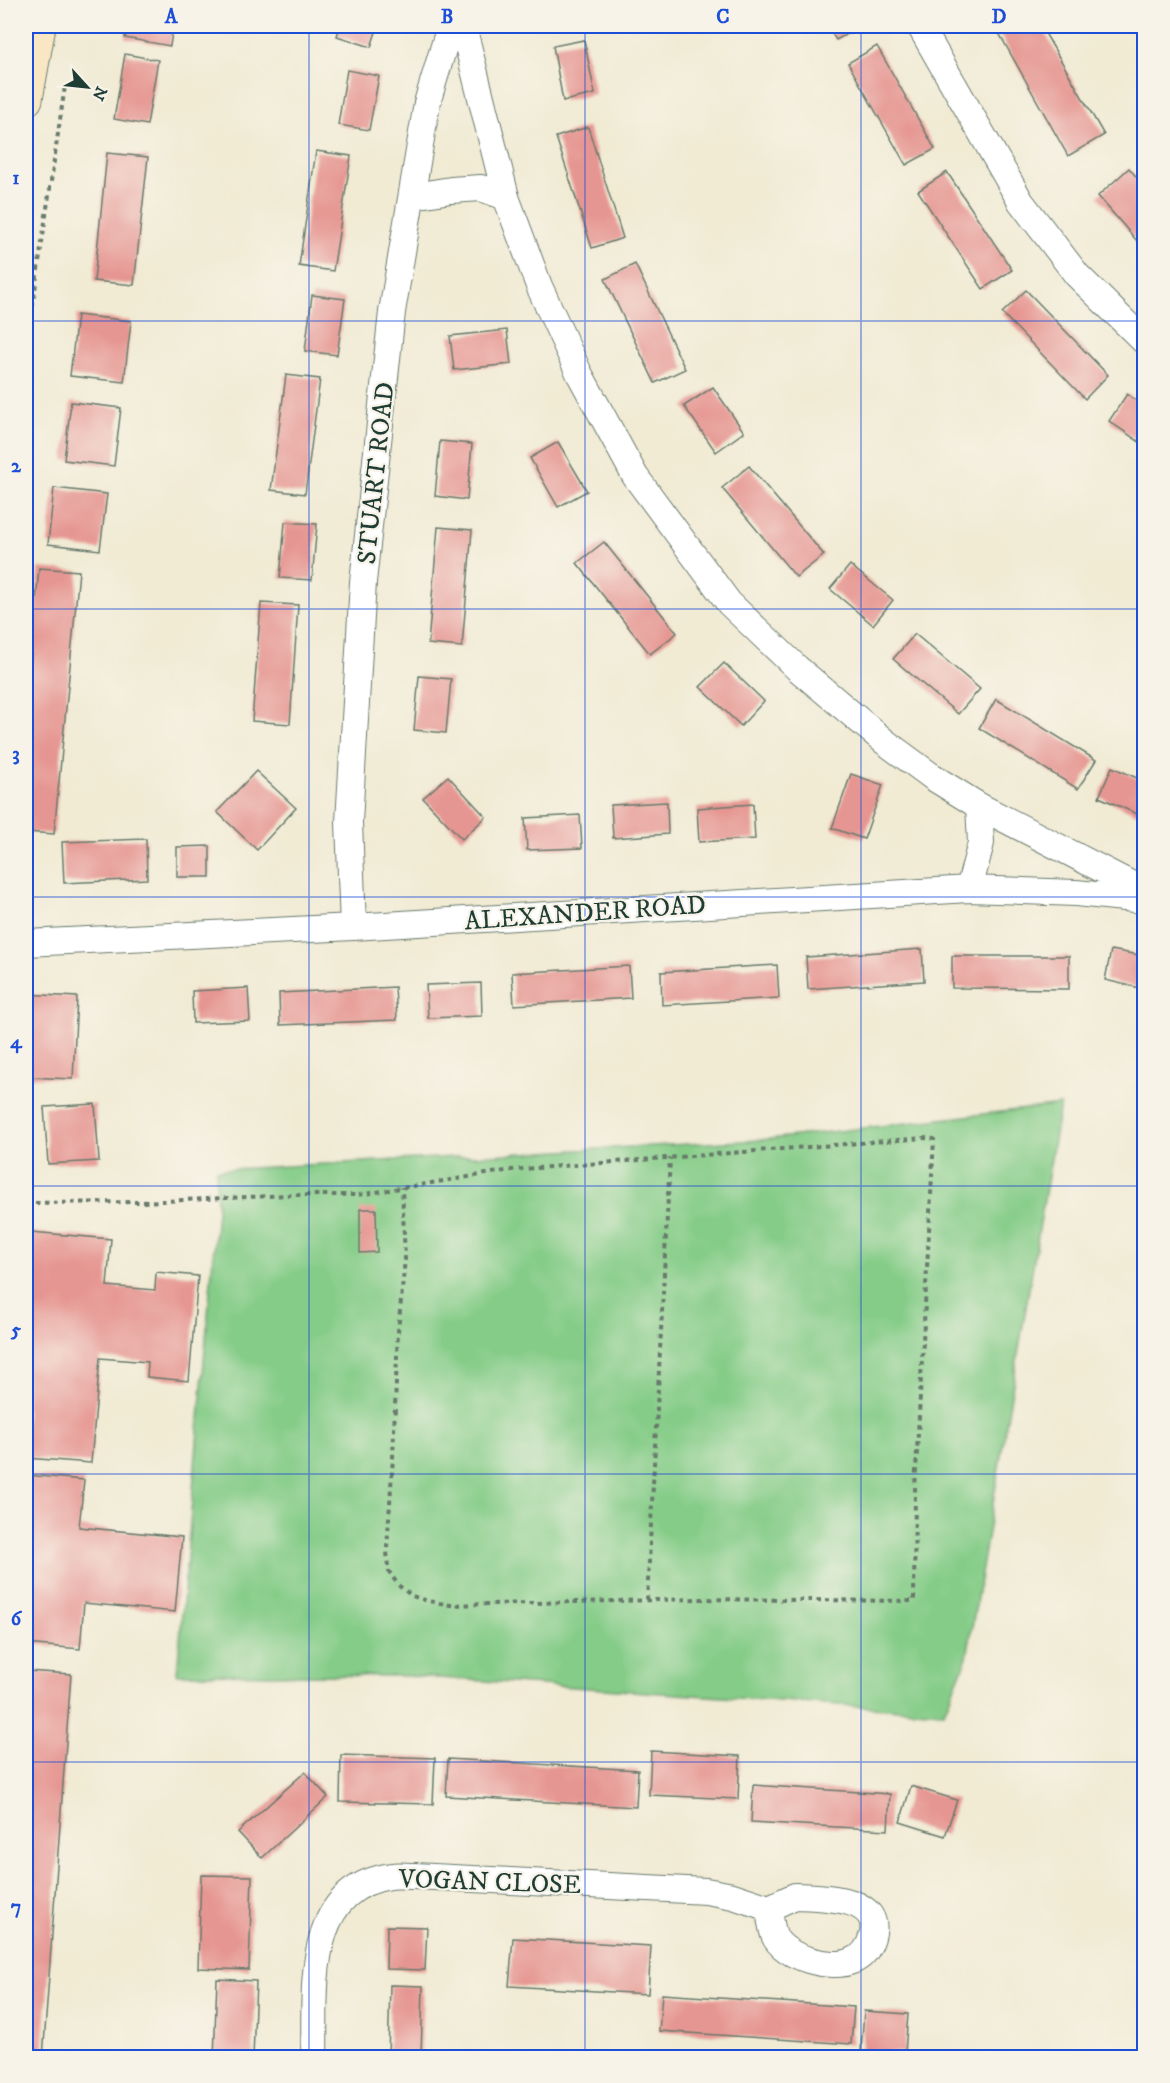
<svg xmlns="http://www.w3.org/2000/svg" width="1170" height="2083" font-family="'IM FELL DW Pica',serif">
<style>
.green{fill:#84cc87;stroke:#52845e;stroke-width:1.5}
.building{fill:#e69692}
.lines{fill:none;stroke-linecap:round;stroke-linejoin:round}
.street-casing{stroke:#687a6c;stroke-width:28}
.secondary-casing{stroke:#687a6c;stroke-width:35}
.path{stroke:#687a6c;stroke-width:4;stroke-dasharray:4.5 4.5;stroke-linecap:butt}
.street{stroke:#fff;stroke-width:26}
.secondary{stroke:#f9e7c3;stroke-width:33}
.grid{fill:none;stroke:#1d4ed8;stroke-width:1.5;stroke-opacity:0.55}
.labels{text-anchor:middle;stroke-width:4.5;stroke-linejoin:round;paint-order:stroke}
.street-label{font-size:26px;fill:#1f3d34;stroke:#f7f3e8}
.neatline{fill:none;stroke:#1d4ed8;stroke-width:2}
.grid-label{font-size:20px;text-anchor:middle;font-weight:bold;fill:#1d4ed8}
</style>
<rect width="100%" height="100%" fill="#f7f3e8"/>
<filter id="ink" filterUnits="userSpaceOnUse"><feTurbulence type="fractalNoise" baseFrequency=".0167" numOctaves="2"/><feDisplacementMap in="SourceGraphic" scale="12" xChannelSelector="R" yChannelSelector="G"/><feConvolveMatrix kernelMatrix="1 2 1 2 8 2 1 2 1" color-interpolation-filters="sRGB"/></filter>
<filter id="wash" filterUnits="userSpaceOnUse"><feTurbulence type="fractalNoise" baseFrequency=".008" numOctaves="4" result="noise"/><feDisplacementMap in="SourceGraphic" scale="24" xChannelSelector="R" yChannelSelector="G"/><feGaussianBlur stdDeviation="1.35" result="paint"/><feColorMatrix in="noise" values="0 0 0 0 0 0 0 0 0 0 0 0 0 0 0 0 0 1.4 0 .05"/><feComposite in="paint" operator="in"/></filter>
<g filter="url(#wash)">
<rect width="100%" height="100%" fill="#f1ebd4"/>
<!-- green -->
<polygon class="green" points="1060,1105 967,1657 944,1712 410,1676 177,1674 217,1211 216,1170 761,1140"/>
<g id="blocks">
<!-- building -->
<g class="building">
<polygon points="127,26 173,26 170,46 125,38"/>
<polygon points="340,26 378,26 371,47 337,36"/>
<polygon points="827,26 862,26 836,40"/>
<polygon points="995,26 1041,26 1104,135 1068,156"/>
<polygon points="584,40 595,94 563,101 553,46"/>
<polygon points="877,46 935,149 906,165 848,63"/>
<polygon points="125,54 158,60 147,125 114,119"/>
<polygon points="347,70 379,76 369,130 338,125"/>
<polygon points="588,127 623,238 592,248 556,137"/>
<polygon points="316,151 351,156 333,271 299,266"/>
<polygon points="107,153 148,157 134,285 94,281"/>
<polygon points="1129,168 1144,186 1144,249 1098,196"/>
<polygon points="947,172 1012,270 983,289 918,191"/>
<polygon points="635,264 685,369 655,383 605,279"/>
<polygon points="1026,290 1108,375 1085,399 1002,313"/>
<polygon points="312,295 345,299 337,355 305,351"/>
<polygon points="77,315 131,321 124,382 70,376"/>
<polygon points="507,330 511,364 454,370 450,336"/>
<polygon points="286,375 320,379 305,494 271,490"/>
<polygon points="713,387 744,432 716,452 684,406"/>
<polygon points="1127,394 1144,406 1144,445 1109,421"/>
<polygon points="71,402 121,408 114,466 64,460"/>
<polygon points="440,441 472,444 467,500 435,496"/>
<polygon points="558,442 587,491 558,507 530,458"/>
<polygon points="749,466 824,555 796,577 722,488"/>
<polygon points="54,488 107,494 100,550 48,544"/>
<polygon points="285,522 317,524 312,580 280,578"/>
<polygon points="438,527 472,530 462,647 428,644"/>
<polygon points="604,542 677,633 650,654 577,563"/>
<polygon points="850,565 893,600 873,625 830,589"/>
<polygon points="39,568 79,571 54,834 26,832 26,709"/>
<polygon points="261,603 298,605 290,724 252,721"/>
<polygon points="915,634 980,689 958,714 893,659"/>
<polygon points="724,663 764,701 741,726 700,687"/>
<polygon points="419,676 451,679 446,733 414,730"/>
<polygon points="996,699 1096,760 1078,789 979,728"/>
<polygon points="1112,767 1144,781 1144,817 1099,797"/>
<polygon points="256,771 296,808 257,850 217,812"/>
<polygon points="851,774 883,785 864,839 832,828"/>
<polygon points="448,776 486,817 462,839 423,798"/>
<polygon points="667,802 668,834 613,838 611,805"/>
<polygon points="753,804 755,839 699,842 697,808"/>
<polygon points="580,815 582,848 527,850 525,818"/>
<polygon points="146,839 147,879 64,883 62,842"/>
<polygon points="210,846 210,877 177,877 177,847"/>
<polygon points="922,949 924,981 808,989 806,957"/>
<polygon points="1111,950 1144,956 1144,989 1105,980"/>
<polygon points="952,956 1069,956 1069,989 952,988"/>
<polygon points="777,965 779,998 662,1005 661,972"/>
<polygon points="629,966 631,998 514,1005 512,973"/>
<polygon points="481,983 482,1016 428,1018 426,985"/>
<polygon points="395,987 397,1020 280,1025 279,993"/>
<polygon points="248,988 250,1021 193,1023 192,991"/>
<polygon points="26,994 77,997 73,1079 26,1077"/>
<polygon points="95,1104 99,1161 48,1164 44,1107"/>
<polygon points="360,1209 376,1209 377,1252 360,1253"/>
<polygon points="31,1232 111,1239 107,1286 155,1290 156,1272 198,1276 189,1381 147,1377 148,1362 100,1358 91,1463 26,1458 26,1291"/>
<polygon points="26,1475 84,1480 79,1527 182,1537 175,1612 84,1603 80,1649 26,1644"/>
<polygon points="26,1671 71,1674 43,2058 26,2058"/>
<polygon points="651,1751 740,1756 738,1799 649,1795"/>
<polygon points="341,1755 435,1758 433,1804 340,1802"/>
<polygon points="448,1759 638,1770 636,1807 446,1796"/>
<polygon points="305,1772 328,1797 262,1858 238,1832"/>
<polygon points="753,1785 890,1794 888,1830 751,1822"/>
<polygon points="911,1786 957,1800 945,1836 900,1822"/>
<polygon points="201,1875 252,1876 249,1970 198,1968"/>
<polygon points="387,1926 427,1927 425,1970 386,1969"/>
<polygon points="513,1938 651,1946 648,1994 509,1986"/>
<polygon points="217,1979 256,1981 253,2058 214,2058"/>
<polygon points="390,1985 423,1986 421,2058 388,2058"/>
<polygon points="662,1994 854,2007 851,2044 659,2031"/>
<polygon points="864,2011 908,2014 905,2053 861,2051"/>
</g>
</g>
</g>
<g filter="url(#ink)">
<use href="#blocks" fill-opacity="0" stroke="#687a6c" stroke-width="1.5"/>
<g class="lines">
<!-- street casing -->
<g class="street-casing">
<g id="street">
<polyline points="463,26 506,197 539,286 579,373 635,476 729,603 797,668 885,742 934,778 979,806 1144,891"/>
<polyline points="920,26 1021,202 1077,275 1144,341"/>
<polyline points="413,196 451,190 481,188 506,197"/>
<polyline points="969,889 981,843 979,806"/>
<polyline points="353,927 349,822 363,582 392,312 427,103 450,26"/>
<polyline points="26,943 353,927 969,889 1076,893 1144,900"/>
<path d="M795 1896C820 1897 884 1896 872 1937 869 1947 863 1957 852 1961 832 1970 783 1958 774 1935 771 1927 770 1916 769 1908Z"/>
<path d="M314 2058C316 1992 302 1889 391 1876 398 1875 406 1876 414 1876L706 1891 733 1896 769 1908"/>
</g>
</g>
<!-- secondary casing -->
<g class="secondary-casing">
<polyline id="secondary" points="26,99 39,26"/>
</g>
<!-- path -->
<g class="path">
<polyline points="26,351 65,86"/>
<polyline points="26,1203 142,1202 290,1195 358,1195 511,1170 924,1138 934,1139 915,1488 914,1601 698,1599 450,1605 428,1601 412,1596 398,1585 388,1570 387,1549 393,1457 398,1331 405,1259 402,1187"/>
<polyline points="647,1600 670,1158"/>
</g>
<!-- street -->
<use href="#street" class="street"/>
<!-- secondary -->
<use href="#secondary" class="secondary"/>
</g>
</g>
<!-- grid -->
<path class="grid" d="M309 26V2058M585 26V2058M861 26V2058M26 321H1144M26 609H1144M26 897H1144M26 1186H1144M26 1474H1144M26 1762H1144"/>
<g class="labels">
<!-- street labels -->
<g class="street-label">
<text transform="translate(375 473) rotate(-84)" y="9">STUART ROAD</text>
<text transform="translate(585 912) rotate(-4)" y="9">ALEXANDER ROAD</text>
<text transform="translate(490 1881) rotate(2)" y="9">VOGAN CLOSE</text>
</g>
</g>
<!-- margin -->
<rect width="1170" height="2083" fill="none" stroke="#f7f3e8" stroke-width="66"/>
<!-- north arrow -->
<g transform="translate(87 87) rotate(117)" stroke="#f7f3e8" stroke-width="4.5" paint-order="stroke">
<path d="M0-4.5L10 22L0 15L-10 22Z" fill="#1f3d34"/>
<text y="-9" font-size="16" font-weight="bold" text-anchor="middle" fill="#1f3d34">N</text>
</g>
<rect x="33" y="33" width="1104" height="2017" class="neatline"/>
<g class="grid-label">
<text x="171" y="23">A</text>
<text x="447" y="23">B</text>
<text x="723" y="23">C</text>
<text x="999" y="23">D</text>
<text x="16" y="184">1</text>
<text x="16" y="472">2</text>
<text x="16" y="760">3</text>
<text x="16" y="1048">4</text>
<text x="16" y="1336">5</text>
<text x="16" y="1625">6</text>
<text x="16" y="1913">7</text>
</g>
</svg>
